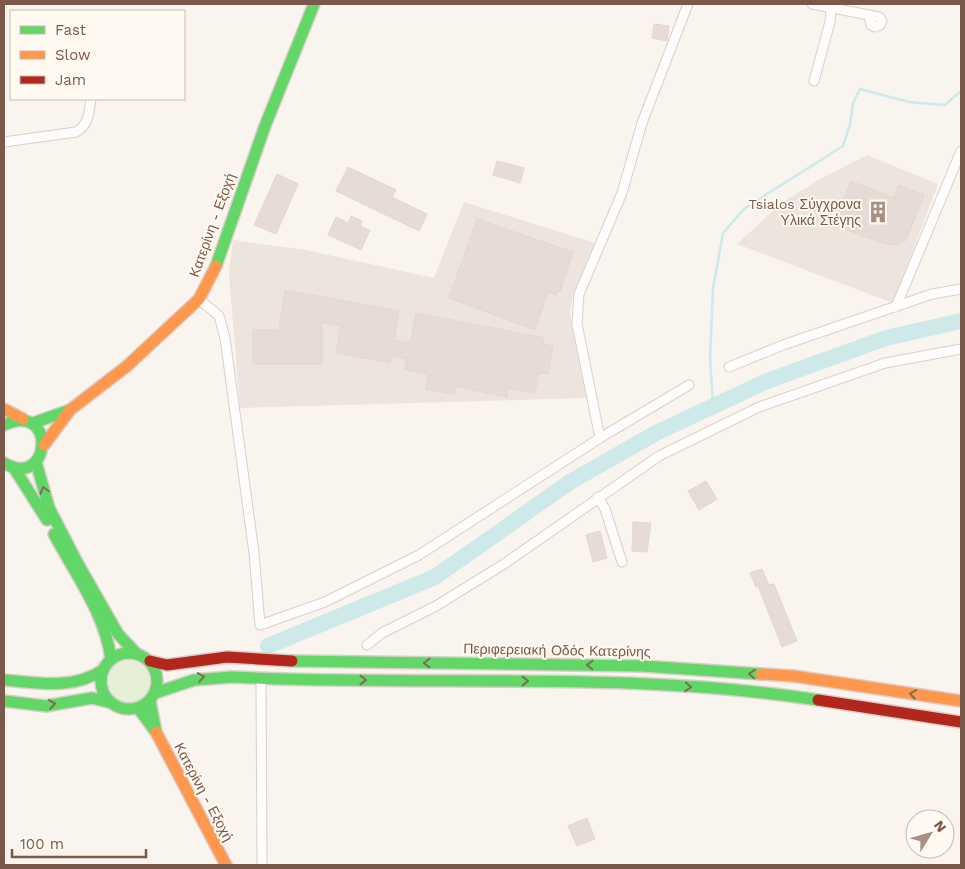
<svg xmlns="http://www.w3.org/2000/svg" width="965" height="869" font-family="'Work Sans',sans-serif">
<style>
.industrial{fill:#ede4de}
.green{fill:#e6f0d7}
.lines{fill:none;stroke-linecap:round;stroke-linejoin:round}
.stream{stroke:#cee9ea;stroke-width:2.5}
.river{stroke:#cee9ea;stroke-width:16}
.building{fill:#e6dcd5;stroke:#e3d7cf}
.street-casing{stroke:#d8d0ca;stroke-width:11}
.fast-casing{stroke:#d9cfc9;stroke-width:14}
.slow-casing{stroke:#d9cfc9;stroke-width:14}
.jam-casing{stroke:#d9cfc9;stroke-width:14}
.street{stroke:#fefdfc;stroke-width:9}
.fast{stroke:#63d668;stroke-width:11}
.slow{stroke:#ff974d;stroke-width:11}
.jam{stroke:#b3261e;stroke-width:11}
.oneway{stroke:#767250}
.labels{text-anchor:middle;stroke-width:4;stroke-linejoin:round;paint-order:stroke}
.poi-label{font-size:14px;fill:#7b594a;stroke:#fff9f1;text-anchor:end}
.street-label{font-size:14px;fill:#7b594a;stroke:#fff9f1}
</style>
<rect width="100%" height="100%" fill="#f9f4ee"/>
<!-- industrial -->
<g class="industrial">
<polygon points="867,155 938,184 893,303 737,244 783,202 820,179"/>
<polygon points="464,202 595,243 573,293 570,314 587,398 240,408 229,274 233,240 306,250 434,278"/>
</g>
<!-- green -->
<circle class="green" cx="129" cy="681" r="21"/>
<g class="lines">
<!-- stream -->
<polyline class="stream" points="713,406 710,358 713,289 723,233 745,208 843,146 850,125 853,103 860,89 909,102 945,105 961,91"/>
<!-- river -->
<polyline class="river" points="268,646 435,577 570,482 656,433 767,381 886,338 961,321"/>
</g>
<!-- building -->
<g class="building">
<polygon points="654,24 669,26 667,41 652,38"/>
<polygon points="497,161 524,168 520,183 493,175"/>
<polygon points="348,167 396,190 392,197 427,214 419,231 336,191"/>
<polygon points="277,174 298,184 276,234 254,225"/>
<polygon points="851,181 894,198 899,185 924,195 906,240 898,245 885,244 834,225"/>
<polygon points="351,216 362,221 360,226 370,230 361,250 328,235 336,217 348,223"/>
<polygon points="477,219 573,252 560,292 558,291 556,295 548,292 535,330 449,298"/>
<polygon points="285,290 399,311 394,340 410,343 416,313 544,338 543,344 553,346 548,374 539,373 535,393 508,388 507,397 455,386 454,394 426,389 428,374 405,369 407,359 391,356 390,363 336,353 341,326 322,323 322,364 253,364 253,330 279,330"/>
<polygon points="706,481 717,499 699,510 688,491"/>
<polygon points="633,522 651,523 647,552 632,551"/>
<polygon points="600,531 607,558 593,562 586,535"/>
<polygon points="762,569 769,585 774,584 797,641 782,647 758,586 756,587 750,573"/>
<polygon points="587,818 595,839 577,846 568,826"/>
</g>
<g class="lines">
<!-- street casing -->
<g class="street-casing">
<g id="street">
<polyline points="812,4 879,17 882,21 880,25 875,27 871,25 869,15"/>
<polyline points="814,81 830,22 831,8 834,4"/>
<path d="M4 142 76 132C89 125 89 112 91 99"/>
<polyline points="199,299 219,316 225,338 254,553 260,625 325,602 419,555 600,438 689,385"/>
<polyline points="896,307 961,151"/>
<polyline points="729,367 783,345 932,294 961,289"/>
<polyline points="600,438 577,324 579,294 622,193 642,123 688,4"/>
<polyline points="598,497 605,509 622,562"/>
<polyline points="367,645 382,633 436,606 504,564 659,456 759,407 885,363 961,349"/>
<polyline points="261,685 262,865"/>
</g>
</g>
<!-- fast casing -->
<g class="fast-casing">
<g id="fast">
<polyline points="216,266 265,126 314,4"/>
<polyline points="33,423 70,410"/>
<path d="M4 425C58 400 51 491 4 463"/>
<polyline points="36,462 49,508 78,564 118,634 136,653"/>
<polyline points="14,468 47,520"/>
<path d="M54 534C75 574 105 613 111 659"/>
<circle cx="129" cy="681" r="28"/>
<polyline points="292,661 642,666 761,674"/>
<path d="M4 680C38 683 73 690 103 670"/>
<path d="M155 693 194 680 232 677C427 687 624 670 818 700"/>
<polyline points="4,701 46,706 92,698 112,703"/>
<polyline points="138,708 156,732 150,701"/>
</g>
</g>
<!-- slow casing -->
<g class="slow-casing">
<g id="slow">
<polyline points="4,409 23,419"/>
<polyline points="44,445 70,410 127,366 199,299 216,266"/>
<polyline points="761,674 793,676 961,701"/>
<polyline points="156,732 226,865"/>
</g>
</g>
<!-- jam casing -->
<g class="jam-casing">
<g id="jam">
<polyline points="150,661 167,665 227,657 292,661"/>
<polyline points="818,700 961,722"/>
</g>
</g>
<!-- street -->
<use href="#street" class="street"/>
<!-- fast -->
<use href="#fast" class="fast"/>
<!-- slow -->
<use href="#slow" class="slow"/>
<!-- jam -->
<use href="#jam" class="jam"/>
</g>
<!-- one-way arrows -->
<defs><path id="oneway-chevron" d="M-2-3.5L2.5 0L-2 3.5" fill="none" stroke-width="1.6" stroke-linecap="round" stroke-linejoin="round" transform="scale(1.25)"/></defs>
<g class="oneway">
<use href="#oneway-chevron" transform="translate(44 490) rotate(-106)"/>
<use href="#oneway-chevron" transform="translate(427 663) rotate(-179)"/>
<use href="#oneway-chevron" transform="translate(590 665) rotate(-179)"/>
<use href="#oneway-chevron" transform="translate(752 674) rotate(-176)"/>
<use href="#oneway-chevron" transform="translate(201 677) rotate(-10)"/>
<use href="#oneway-chevron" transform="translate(363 680)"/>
<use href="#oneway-chevron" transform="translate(525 681)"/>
<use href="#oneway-chevron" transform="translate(688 687) rotate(4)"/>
<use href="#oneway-chevron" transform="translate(913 694) rotate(-171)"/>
<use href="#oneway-chevron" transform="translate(52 704) rotate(-8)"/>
</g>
<!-- icons -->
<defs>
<g id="building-bare" transform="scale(1.725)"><path d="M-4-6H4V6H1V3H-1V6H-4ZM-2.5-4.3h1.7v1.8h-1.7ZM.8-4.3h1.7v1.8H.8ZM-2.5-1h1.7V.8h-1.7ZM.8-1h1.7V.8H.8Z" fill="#a78f83" stroke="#fff9f1" stroke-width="2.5" paint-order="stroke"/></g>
</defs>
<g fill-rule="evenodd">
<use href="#building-bare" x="878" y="212"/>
</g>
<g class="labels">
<!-- poi labels -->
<g class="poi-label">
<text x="861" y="209">Tsialos Σύγχρονα<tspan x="861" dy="16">Υλικά Στέγης</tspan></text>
</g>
<!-- street labels -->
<g class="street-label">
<text transform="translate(212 225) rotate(-70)" y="5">Κατερίνη - Εξοχή</text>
<text transform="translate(557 650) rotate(1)" y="5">Περιφερειακή Οδός Κατερίνης</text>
<text transform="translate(204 792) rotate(62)" y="5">Κατερίνη - Εξοχή</text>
</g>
</g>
<!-- border -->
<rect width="965" height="869" fill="none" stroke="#7b594a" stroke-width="10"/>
<!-- legend -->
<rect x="10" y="10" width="175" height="90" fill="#fff9f1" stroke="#cab9ae"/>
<rect x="20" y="26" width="25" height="8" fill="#63d668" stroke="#cab9ae"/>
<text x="55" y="35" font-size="15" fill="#7b594a">Fast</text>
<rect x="20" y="51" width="25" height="8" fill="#ff974d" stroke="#cab9ae"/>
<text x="55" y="60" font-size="15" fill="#7b594a">Slow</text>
<rect x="20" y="76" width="25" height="8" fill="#b3261e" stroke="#cab9ae"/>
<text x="55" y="85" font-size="15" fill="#7b594a">Jam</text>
<!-- north arrow -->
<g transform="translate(930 834) rotate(53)"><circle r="24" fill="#fff9f1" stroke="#cab9ae"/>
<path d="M0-4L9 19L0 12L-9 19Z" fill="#a78f83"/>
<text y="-8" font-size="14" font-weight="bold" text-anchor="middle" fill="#7b594a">N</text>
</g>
<!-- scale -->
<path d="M12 849v8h134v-8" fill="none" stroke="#7b594a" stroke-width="2.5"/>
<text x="20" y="849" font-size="15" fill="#7b594a" stroke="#fff9f1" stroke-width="4" paint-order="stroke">100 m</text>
</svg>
